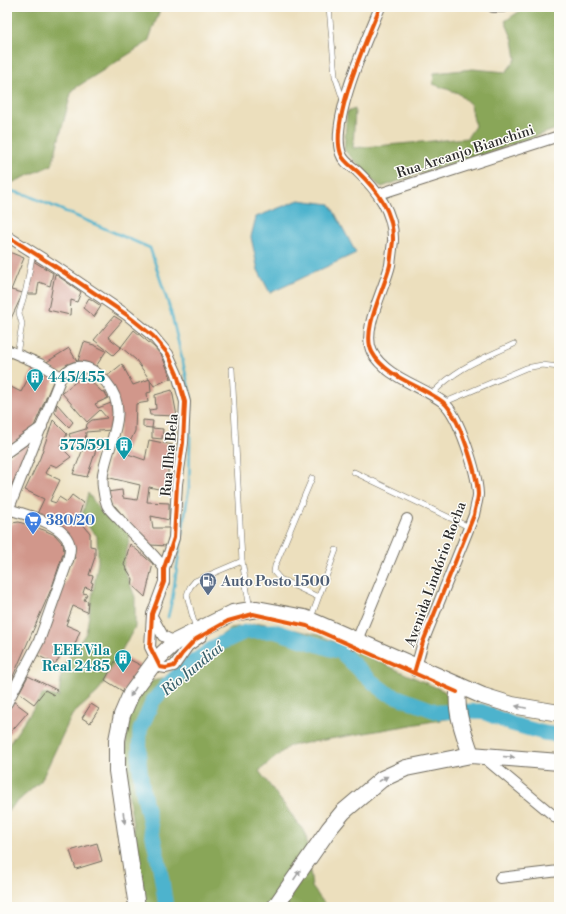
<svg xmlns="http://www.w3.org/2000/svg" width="566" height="914" font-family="'Libre Bodoni',serif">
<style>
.forest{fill:#89a658;stroke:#5a6842}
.water{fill:#4eb3cd;stroke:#3c6f7c}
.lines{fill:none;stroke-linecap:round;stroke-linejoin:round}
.stream{stroke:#4eb3cd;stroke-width:2.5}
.river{stroke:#4eb3cd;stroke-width:15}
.building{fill:#d1978b}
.lane-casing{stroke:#6f6a5e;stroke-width:6}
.street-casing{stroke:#6f6a5e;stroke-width:12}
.primary-casing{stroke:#6f6a5e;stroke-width:18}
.lane{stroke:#fff;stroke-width:5}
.street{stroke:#fff;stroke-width:10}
.primary{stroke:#fff;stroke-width:16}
.cycleway-casing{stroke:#fdfcf7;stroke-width:6}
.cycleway{stroke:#e8590c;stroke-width:4}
.oneway{fill:#a0a0a0}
.labels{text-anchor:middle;stroke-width:3;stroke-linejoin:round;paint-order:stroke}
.street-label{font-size:14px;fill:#2b2b2b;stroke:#fdfcf7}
.culture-label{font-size:14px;font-weight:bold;fill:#0d838f;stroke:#fdfcf7;text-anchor:end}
.shop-label{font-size:14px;font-weight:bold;fill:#366cbe;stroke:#fdfcf7;text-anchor:start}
.service-label{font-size:14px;font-weight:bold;fill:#4e5e75;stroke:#fdfcf7;text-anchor:start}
.water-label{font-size:15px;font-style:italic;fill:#39616c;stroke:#fdfcf7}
</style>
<rect width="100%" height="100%" fill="#fdfcf7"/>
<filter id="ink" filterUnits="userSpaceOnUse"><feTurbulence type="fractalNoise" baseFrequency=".025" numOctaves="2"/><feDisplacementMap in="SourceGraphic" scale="8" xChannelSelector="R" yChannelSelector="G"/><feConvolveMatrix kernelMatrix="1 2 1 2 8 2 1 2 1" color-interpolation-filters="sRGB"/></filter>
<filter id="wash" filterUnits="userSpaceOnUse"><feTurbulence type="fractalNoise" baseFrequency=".012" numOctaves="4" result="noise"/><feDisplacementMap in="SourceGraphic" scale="16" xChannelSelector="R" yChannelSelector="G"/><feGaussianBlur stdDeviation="0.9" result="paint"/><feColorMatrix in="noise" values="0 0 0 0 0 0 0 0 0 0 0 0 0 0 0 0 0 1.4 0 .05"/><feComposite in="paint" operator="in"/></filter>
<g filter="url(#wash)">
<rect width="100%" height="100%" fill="#ecdfbd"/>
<!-- forest -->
<g class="forest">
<polygon points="7,7 161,7 148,42 72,90 52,165 7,185"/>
<polygon points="526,7 559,7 559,128 473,158 435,168 382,187 377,184 344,150 347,112 355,109 353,148 467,138 475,126 471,105 458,93 433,84 434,73 473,69 506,72 516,59 513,40 505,21"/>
<polygon points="88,493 100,510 131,533 123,566 135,597 135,627 98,692 72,715 41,781 7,811 7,747 43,694 59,697 62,667 86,633 98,562 97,536 81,519"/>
<polygon points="261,623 319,635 444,691 450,698 452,718 289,746 259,771 306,834 312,887 327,907 145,907 126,777 126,719 148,682 165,678 231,628"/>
</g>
<!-- water -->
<polygon class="water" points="299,200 330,204 356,253 270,293 258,270 251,237 256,217"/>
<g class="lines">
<!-- stream -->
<g class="stream">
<polyline points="7,190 27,195 150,248 171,312 191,396 189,488 172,600 168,617"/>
<polyline points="153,701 154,690"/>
</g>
<!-- river -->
<polyline class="river" points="166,907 160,868 143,792 139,763 140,730 153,701 169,683 189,665 219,644 245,632 274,631 341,652 370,680 387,693 438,712 481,711 512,724 544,733 559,735"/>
</g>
<g id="blocks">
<!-- building -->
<g class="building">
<polygon points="7,251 24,258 11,290 23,293 7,327"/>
<polygon points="33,261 53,273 50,286 39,282 37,294 27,294"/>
<polygon points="55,274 81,292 77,302 71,300 70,315 48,310"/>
<polygon points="89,298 101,306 94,317 83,308"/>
<polygon points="114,316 122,321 108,337 121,347 113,355 94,340"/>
<polygon points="134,330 154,347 162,356 171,378 154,386 136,360 121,347"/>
<polygon points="84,342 94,345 106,351 95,368 78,361"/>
<polygon points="69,348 78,363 58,373 45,363"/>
<polygon points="122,364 133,385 150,379 151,392 147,393 148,402 136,404 135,431 125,453 145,460 149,440 173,445 168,464 168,491 149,487 147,502 169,503 169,520 151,516 153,528 170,528 167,546 151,545 140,536 115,506 112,507 107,492 122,490 123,498 137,500 140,485 106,477 108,462 118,440 121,418 106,377"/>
<polygon points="35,366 54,379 32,431 10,445 7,443 7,389 9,386 21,392"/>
<polygon points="84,375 102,392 104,391 108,398 95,404 98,408 111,403 113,417 112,430 86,432 85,444 97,447 87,477 73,474 85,444 74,448 69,434 86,429 87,424 92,420 107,418 100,410 87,422 62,393"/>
<polygon points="172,390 177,416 150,415 149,410 156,409 155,395"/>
<polygon points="57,404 73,422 69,427 55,413"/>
<polygon points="53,420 67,434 61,447 71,457 57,467 50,464 45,473 60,480 50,501 56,503 59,497 67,502 72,495 83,503 78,518 90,533 90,546 95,547 95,557 89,575 93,576 91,582 93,583 91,589 85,587 83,593 87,594 84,600 88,601 87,612 73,606 66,625 80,631 73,649 67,647 55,664 37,655 75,557 73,556 75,550 36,516 44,499 25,490 40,458"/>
<polygon points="143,420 153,421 152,428 163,429 162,439 152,438 152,428 143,427"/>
<polygon points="28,443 29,444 23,461 7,495 7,457"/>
<polygon points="19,522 44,530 55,535 63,544 64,551 52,587 7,690 7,535 11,523"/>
<polygon points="130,544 153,564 145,597 132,585 133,579 124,565"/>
<polygon points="119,654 142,666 124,692 105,680"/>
<polygon points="28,676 57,690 54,695 45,690 34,704 19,693"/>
<polygon points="13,701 28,712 9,734 7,733 7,712"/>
<polygon points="91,704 99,709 90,723 82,718"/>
<polygon points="97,843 102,861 76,869 70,851"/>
</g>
</g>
</g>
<g filter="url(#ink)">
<use href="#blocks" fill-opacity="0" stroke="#6f6a5e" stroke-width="1"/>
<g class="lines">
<!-- lane casing -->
<g class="lane-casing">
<g id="lane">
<polyline points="329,7 335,76 343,100"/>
<polyline points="17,354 22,324 19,313 26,289 33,252"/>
<polyline points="232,369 242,561 250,609"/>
<path d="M431 395C457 367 480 360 514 344"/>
<polyline points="443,403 526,368 542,365 559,367"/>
<polyline points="354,472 469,527"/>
<polyline points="312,478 275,566 274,572 280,579 318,597"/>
<polyline points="311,618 336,550"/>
<polyline points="196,630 187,595 190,587 195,581 242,561"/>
</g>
</g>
<!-- street casing -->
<g class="street-casing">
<g id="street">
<path d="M380 7C367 39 329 122 341 154 343 161 351 166 357 171 377 190 394 212 393 241 392 249 391 257 390 265 385 288 361 330 372 352 385 377 422 386 443 402 459 415 477 473 478 494 478 500 475 508 474 515L423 642 415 671"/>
<polyline points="493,7 503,7"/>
<polyline points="379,194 559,136"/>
<polyline points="7,236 53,265 127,315 153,336 168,354 177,374 185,402 183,443 177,484 174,538 164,568 164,582 152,614 150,647 160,667 166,668 174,666 188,646 202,636"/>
<polyline points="7,350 40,364 61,377"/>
<polyline points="7,452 42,427"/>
<path d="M7 513 61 377C68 369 76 364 87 368 95 371 101 376 106 382 130 410 110 439 104 469 101 479 103 495 107 505 109 510 115 515 119 519 133 536 151 550 164 568"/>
<polyline points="153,618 163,636 175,642"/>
<polyline points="355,645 407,519"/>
<path d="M7 703 39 641 68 560C69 556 70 551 70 547 67 524 27 515 8 509"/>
<polyline points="482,756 559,820"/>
<polyline points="500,878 559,871"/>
</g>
</g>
<!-- primary casing -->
<g class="primary-casing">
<g id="primary">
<path d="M460 686C452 705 465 736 471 755"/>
<polyline points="137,907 117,771 117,740 122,715 131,694 156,660 175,642 233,613 257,609 305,618 483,696 512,705 559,713"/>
<polyline points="275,907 329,829 343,812 382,779 406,768 471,755 559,762"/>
</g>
</g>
<!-- lane -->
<use href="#lane" class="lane"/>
<!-- street -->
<use href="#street" class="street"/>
<!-- primary -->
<use href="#primary" class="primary"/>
<!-- cycleway casing -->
<g class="cycleway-casing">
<g id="cycleway">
<path d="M380 7C367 39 329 122 341 154 343 161 351 166 357 171 377 190 394 212 393 241 392 249 391 257 390 265 385 288 361 330 372 352 385 377 422 386 443 402 459 415 477 473 478 494 478 500 475 508 474 515L423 642 414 673"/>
<polyline points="7,236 53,265 127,315 153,336 168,354 177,374 185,402 183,443 177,484 174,538 164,568 164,582 152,614 150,647 160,667 166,668 174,666 182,654 196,639 228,621 253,614 307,626 457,692"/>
</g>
</g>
<!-- cycleway -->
<use href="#cycleway" class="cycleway"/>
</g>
<!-- one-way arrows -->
<defs><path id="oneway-solid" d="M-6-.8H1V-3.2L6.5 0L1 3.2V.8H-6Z"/></defs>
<g class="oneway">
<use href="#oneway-solid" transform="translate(133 692) rotate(122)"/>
<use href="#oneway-solid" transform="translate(521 707) rotate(-168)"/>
<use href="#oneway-solid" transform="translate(509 757) rotate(5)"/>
<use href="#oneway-solid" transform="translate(383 779) rotate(-30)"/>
<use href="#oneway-solid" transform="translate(124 818) rotate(82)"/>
<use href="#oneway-solid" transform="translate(297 875) rotate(-56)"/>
</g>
</g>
<!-- icons -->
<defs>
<g id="building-pin" transform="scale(0.9)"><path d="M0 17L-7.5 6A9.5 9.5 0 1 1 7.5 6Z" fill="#0f9aa8" stroke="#fdfcf7"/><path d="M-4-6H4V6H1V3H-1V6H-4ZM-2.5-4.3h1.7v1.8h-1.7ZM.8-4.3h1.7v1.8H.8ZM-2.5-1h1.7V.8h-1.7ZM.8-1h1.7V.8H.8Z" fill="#fff"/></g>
<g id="supermarket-pin" transform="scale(0.9)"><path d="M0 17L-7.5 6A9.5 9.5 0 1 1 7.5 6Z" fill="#3f7fe0" stroke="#fdfcf7"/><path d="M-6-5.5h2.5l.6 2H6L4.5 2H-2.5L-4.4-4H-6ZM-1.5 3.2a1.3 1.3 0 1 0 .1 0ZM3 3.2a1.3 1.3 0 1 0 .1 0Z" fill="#fff"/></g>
<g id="fuel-pin" transform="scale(0.9)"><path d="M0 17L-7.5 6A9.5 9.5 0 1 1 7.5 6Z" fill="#5c6f8a" stroke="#fdfcf7"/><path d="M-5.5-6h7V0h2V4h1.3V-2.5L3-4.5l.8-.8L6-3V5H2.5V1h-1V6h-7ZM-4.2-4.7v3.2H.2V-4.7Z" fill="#fff"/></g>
</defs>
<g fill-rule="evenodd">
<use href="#building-pin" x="35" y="377"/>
<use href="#building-pin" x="124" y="445"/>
<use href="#supermarket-pin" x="33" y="520"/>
<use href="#fuel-pin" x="208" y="581"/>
<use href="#building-pin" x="123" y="658"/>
</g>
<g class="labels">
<!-- street labels -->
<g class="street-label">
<text transform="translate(465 151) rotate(-18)" y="5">Rua Arcanjo Bianchini</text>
<text transform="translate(169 455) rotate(-85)" y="5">Rua Ilha Bela</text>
<text transform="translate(435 574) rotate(-70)" y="5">Avenida Lindório Rocha</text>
</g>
<!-- culture labels -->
<g class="culture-label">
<text x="48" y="382" text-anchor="start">445/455</text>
<text x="111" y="450">575/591</text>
<text x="110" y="655">EEE Vila<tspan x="110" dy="16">Real 2485</tspan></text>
</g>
<!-- shop labels -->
<g class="shop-label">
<text x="46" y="525">380/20</text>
</g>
<!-- service labels -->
<g class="service-label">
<text x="221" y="586">Auto Posto 1500</text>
</g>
<!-- water labels -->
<g class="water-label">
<text transform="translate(192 669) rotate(-39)" y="5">Rio Jundiaí</text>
</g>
</g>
<!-- margin -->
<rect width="566" height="914" fill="none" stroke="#fdfcf7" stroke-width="24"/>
</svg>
